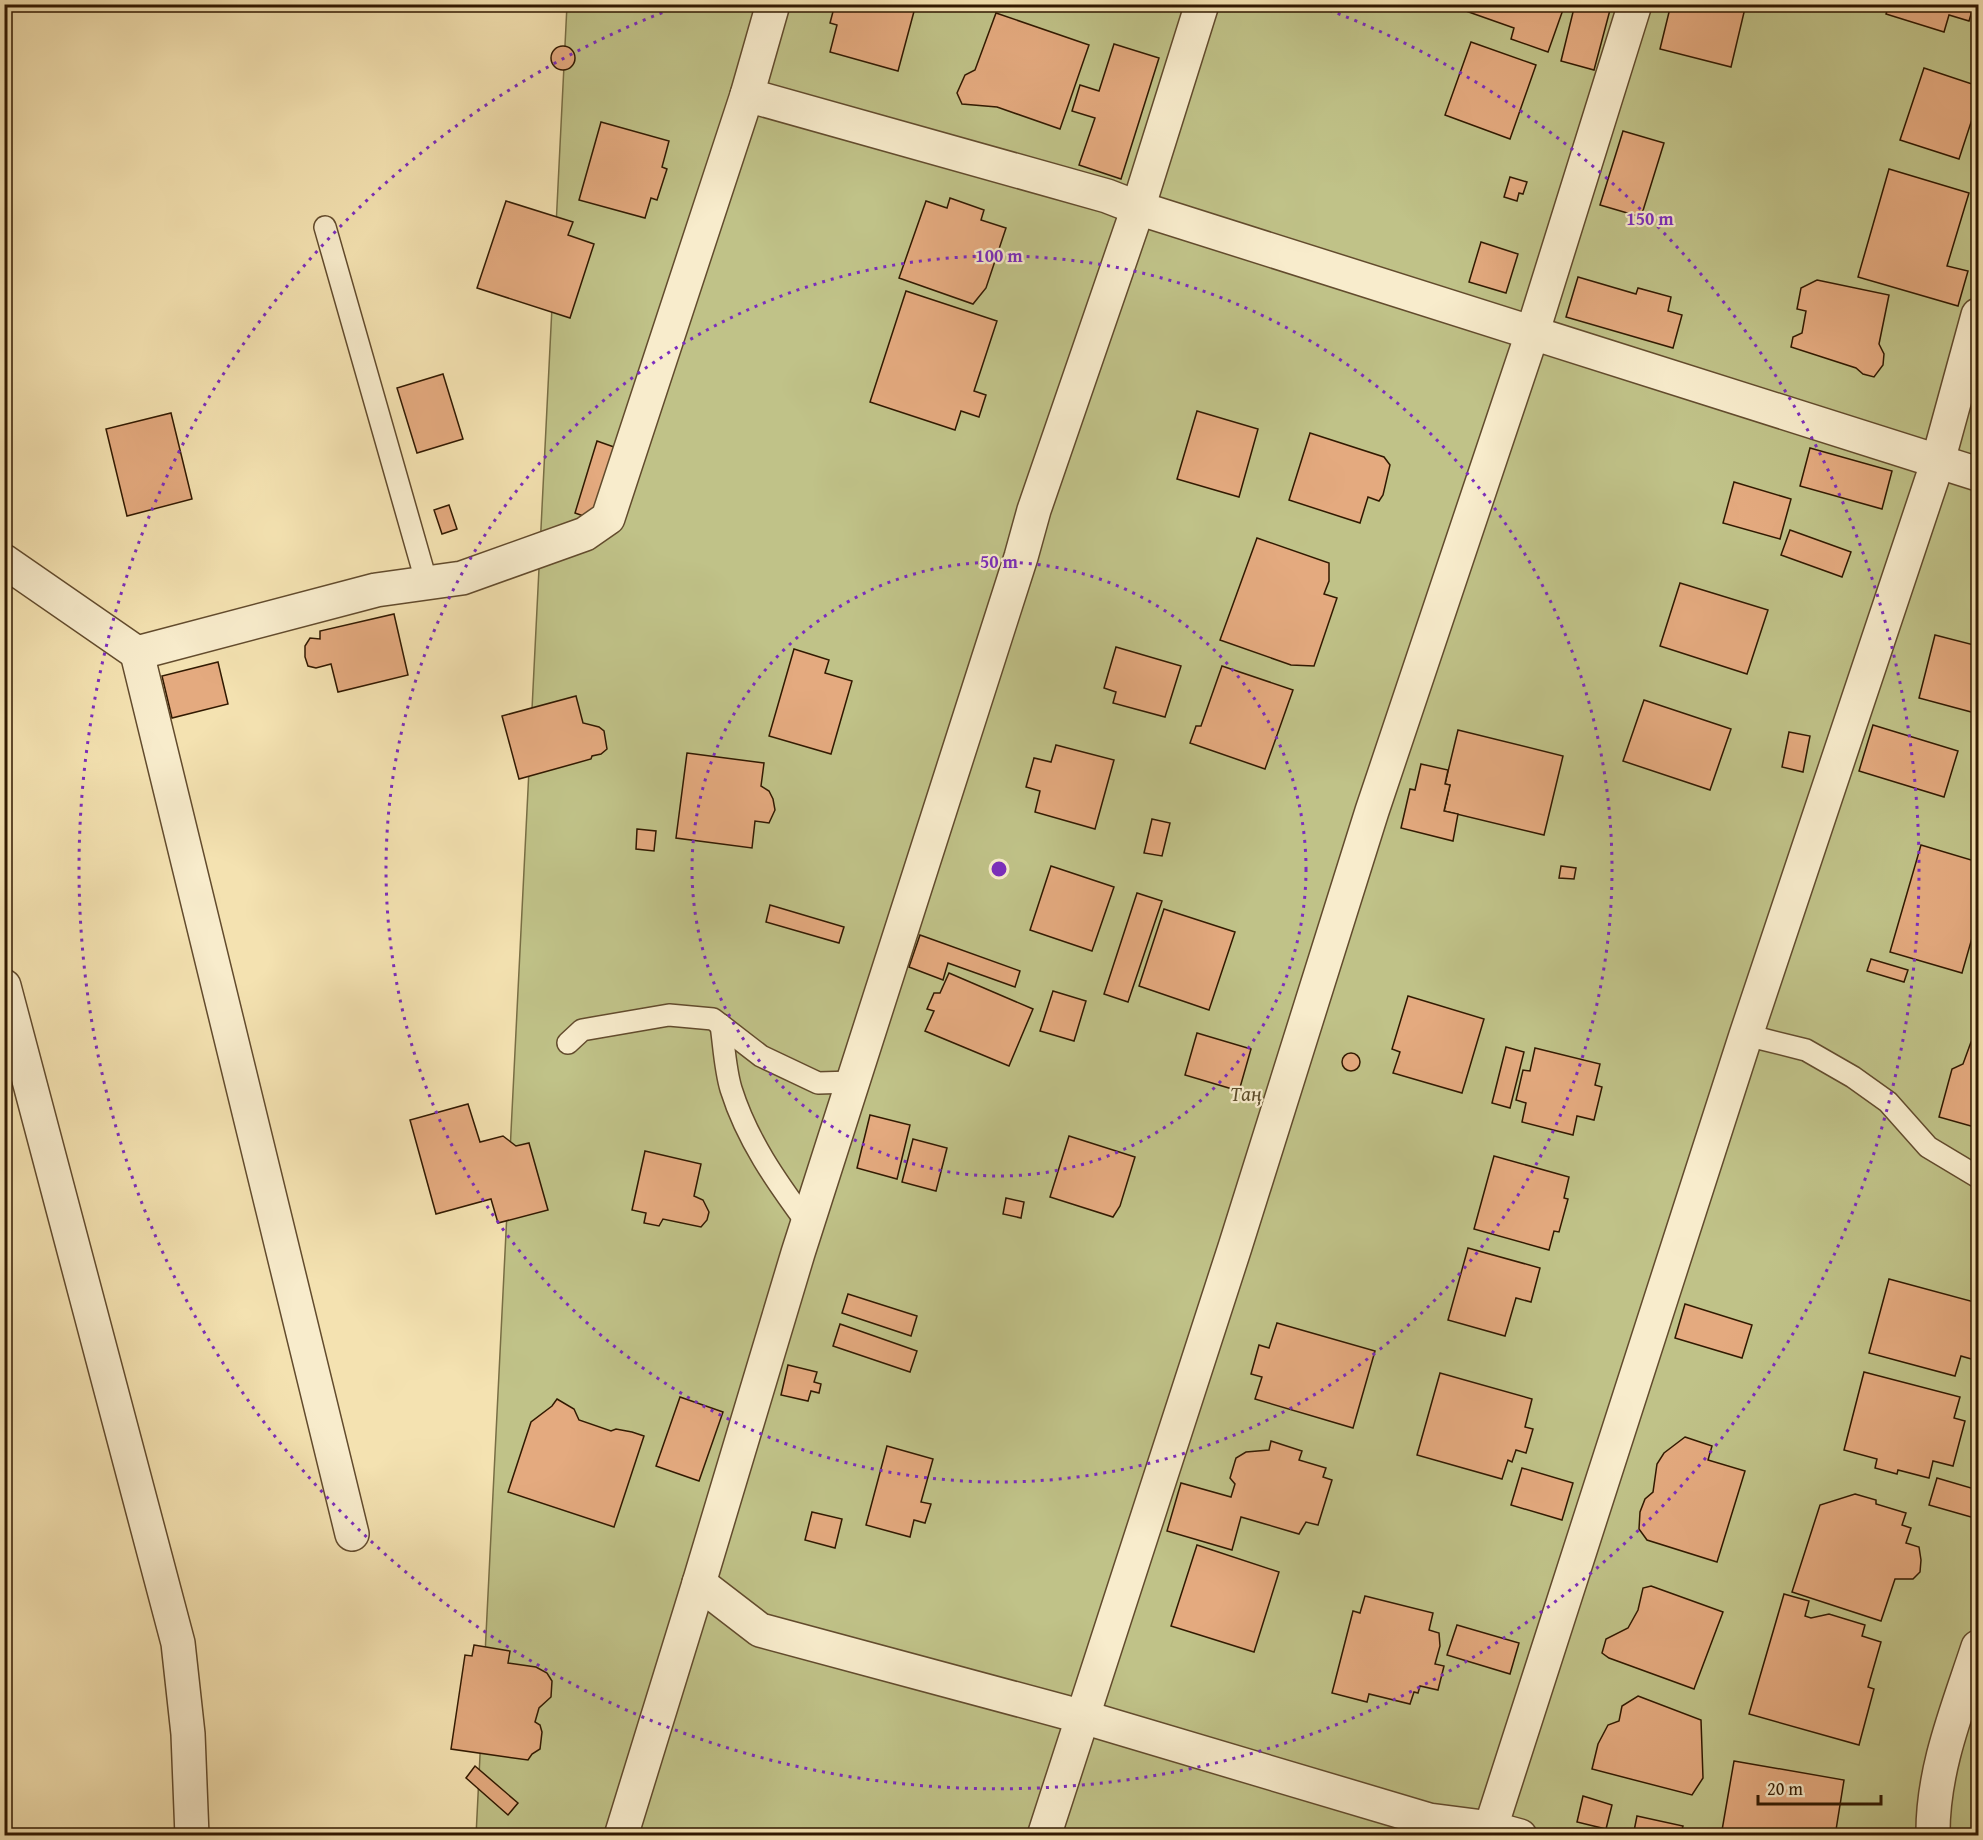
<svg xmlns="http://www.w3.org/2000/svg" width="1983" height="1840" font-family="'Gentium Book Plus',serif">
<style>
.green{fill:#c0c288;stroke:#786e44;stroke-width:1.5}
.building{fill:#e4aa7f;stroke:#311901;stroke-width:1.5}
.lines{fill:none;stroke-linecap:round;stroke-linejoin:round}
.lane-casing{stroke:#624b2d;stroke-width:24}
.street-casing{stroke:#624b2d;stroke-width:36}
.lane{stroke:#f8eccc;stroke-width:21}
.street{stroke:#f8eccc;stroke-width:33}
.ring{fill:none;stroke:#7b2cbf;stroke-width:3;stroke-dasharray:3 6}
.labels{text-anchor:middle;stroke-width:4.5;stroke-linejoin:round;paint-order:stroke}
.park-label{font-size:21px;font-style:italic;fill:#5c4c2a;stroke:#f8eccc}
.centre{fill:#7b2cbf;stroke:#f8eccc;stroke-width:3}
.ring-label{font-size:18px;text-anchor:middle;font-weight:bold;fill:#7b2cbf;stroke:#f8eccc;stroke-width:4.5;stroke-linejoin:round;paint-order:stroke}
</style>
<rect width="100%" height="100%" fill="#f4e2b1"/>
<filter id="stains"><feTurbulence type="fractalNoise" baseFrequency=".00333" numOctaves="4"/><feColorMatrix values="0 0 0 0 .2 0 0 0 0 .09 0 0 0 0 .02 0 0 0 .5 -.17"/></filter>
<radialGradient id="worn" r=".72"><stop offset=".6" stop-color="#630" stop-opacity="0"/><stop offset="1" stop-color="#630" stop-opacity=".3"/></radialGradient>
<!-- green -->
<polygon class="green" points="567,5 1978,5 1978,1835 476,1836"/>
<!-- building -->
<g class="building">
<polygon points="835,4 916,4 898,71 830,52 837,25 830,23"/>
<polygon points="1446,4 1565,4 1548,52 1511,39 1514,28"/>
<polygon points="1575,4 1588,4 1610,10 1594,70 1561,61"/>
<polygon points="1671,4 1746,4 1731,67 1660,49"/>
<polygon points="1889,4 1974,4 1969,21 1949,15 1944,32 1886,14"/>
<polygon points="996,13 1089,45 1060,129 997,107 962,104 957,93 965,75 975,70"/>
<polygon points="1471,42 1536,65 1510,139 1445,115"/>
<polygon points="1114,44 1159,58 1121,179 1079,165 1095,118 1072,111 1080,85 1099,91"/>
<circle cx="563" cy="58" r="12"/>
<polygon points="1924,68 1978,86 1978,101 1959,159 1900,140"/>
<polygon points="601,122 669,141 662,167 667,169 657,200 651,198 645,218 579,200"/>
<polygon points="1623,131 1664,143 1641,217 1600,205"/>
<polygon points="1889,169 1969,193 1947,266 1968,271 1958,306 1858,277"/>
<polygon points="1510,177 1527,182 1523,194 1519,193 1517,201 1504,197"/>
<polygon points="950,198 984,210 981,220 1006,228 986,288 973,304 899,278 926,201 947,208"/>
<polygon points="506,201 573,222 568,235 594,244 570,318 477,288"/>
<polygon points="1481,242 1518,254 1506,293 1469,282"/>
<polygon points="1578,277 1636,294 1638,288 1671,297 1668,311 1682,315 1673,348 1566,317"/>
<polygon points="1817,280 1889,295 1879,344 1884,354 1883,365 1874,377 1863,374 1856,368 1791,347 1793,337 1802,333 1806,311 1797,309 1801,288"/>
<polygon points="906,291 997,321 974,391 986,395 979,417 961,411 955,430 870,402"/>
<polygon points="443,374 463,439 417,453 397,388"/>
<polygon points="1197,411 1258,429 1239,497 1177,479"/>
<polygon points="171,413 192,499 127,516 106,429"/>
<polygon points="1310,433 1384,457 1390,465 1383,495 1379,501 1368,497 1360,523 1289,500"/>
<polygon points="597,441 614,447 592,519 575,513"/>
<polygon points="1810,448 1892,471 1882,509 1800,486"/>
<polygon points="1734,482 1791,499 1780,539 1723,523"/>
<polygon points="449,505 457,529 442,534 434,510"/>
<polygon points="1790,530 1851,552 1842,577 1781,555"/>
<polygon points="1257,538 1329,563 1329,581 1324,594 1337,598 1314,666 1291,665 1220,640"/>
<polygon points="1680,583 1768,610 1747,674 1660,646"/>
<polygon points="394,614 408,675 338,692 331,664 316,668 308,666 305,657 305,646 310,638 320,639 320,631"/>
<polygon points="1935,635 1978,646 1978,700 1975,713 1919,698"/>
<polygon points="1116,647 1181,666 1165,717 1113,703 1116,692 1104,688"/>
<polygon points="794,649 829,660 825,673 852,681 831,754 769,736"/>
<polygon points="218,662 228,704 172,718 162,676"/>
<polygon points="1222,666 1293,690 1265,769 1190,743 1196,726 1201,726"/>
<polygon points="576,696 583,723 599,727 604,731 607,749 601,754 592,756 591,759 519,779 502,716"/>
<polygon points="1644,700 1731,729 1710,790 1623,761"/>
<polygon points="1873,725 1958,751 1944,797 1859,771"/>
<polygon points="1458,730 1563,756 1544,835 1444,811 1450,785 1445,784"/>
<polygon points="1789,732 1810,736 1803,772 1782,767"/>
<polygon points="1056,745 1114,760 1095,829 1035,812 1040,791 1026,787 1034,758 1051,762"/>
<polygon points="687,753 764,763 761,786 769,791 773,799 775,810 769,823 755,821 752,848 676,838"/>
<polygon points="1421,764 1448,770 1445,784 1450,785 1444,811 1458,814 1453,841 1401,828 1410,789 1415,790"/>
<polygon points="1152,819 1170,823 1162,856 1144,853"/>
<polygon points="637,829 656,831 654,851 636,849"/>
<polygon points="1921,845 1978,862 1978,917 1962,973 1890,952"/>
<polygon points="1051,866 1114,887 1092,951 1030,930"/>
<polygon points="1561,866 1576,868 1574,879 1559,878"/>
<polygon points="1137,893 1162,901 1128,1002 1104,994"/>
<polygon points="770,905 844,927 839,943 766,922"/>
<polygon points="1164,909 1235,932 1209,1010 1139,986"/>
<polygon points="920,935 1020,971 1015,987 948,963 943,980 909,967"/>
<polygon points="1871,959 1908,970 1904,982 1867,971"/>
<polygon points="949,973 1033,1009 1009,1066 925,1031 934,1011 927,1009 934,993 940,993"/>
<polygon points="1053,991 1086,1001 1074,1041 1040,1031"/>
<polygon points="1408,996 1484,1019 1462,1093 1393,1073 1400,1052 1392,1049"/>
<polygon points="1197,1033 1251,1049 1239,1091 1185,1075"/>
<polygon points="1978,1038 1978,1128 1939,1117 1952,1069 1963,1064 1971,1042"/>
<polygon points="1506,1047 1524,1052 1510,1108 1492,1103"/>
<polygon points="1535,1048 1600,1064 1595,1085 1602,1087 1594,1120 1577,1116 1573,1135 1522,1122 1526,1103 1516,1100 1523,1070 1530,1071"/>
<circle cx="1351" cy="1062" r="9"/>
<polygon points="468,1104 480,1142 503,1136 516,1146 529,1143 548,1210 498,1223 491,1199 436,1214 410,1120"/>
<polygon points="870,1115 910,1125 897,1179 857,1168"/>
<polygon points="1069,1136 1135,1157 1120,1206 1113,1217 1050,1197"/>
<polygon points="913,1139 947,1148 936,1191 902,1182"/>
<polygon points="645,1151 701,1164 694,1196 703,1200 709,1212 707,1220 701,1227 663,1219 659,1226 644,1223 646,1213 632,1210"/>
<polygon points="1494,1156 1569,1177 1564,1198 1568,1199 1559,1232 1554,1231 1549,1250 1474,1229"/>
<polygon points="1006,1198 1024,1202 1021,1218 1003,1214"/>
<polygon points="1468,1248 1540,1268 1531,1302 1516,1298 1505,1336 1448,1320"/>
<polygon points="1889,1279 1978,1303 1978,1361 1961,1356 1955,1376 1869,1353"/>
<polygon points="848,1294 917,1316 911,1336 842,1313"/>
<polygon points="1685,1304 1752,1325 1742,1358 1675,1338"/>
<polygon points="1277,1323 1375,1351 1353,1428 1255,1399 1262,1377 1251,1374 1259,1345 1269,1348"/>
<polygon points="840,1324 917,1351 910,1372 833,1346"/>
<polygon points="788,1365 817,1372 814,1382 821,1384 819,1393 811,1391 808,1401 781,1395"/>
<polygon points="1864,1372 1960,1397 1954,1418 1965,1421 1953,1466 1933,1461 1929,1478 1898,1470 1897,1474 1875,1468 1877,1459 1844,1450"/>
<polygon points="1440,1373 1532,1399 1525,1427 1533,1429 1526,1453 1516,1450 1512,1462 1508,1460 1502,1479 1417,1455"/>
<polygon points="680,1397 723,1412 699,1481 656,1466"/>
<polygon points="557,1399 574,1409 579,1420 611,1431 616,1429 632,1432 644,1436 614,1527 508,1492 531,1422 552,1406"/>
<polygon points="1685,1437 1712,1446 1708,1460 1745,1471 1717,1562 1647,1540 1639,1529 1640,1512 1645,1499 1653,1492 1657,1464 1664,1453"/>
<polygon points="1271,1441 1302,1451 1299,1460 1326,1468 1323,1477 1332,1480 1318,1525 1306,1522 1299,1534 1241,1517 1232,1550 1167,1531 1181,1483 1231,1497 1235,1484 1230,1478 1236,1458 1246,1452 1269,1450"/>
<polygon points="887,1446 933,1459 921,1502 931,1504 925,1523 914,1520 910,1537 866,1525"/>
<polygon points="1522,1468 1573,1483 1562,1520 1511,1505"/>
<polygon points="1937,1478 1978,1490 1978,1519 1929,1505"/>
<polygon points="1855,1494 1876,1500 1876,1504 1906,1513 1902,1525 1911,1528 1906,1543 1919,1547 1921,1560 1920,1572 1913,1579 1895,1579 1881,1621 1792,1592 1820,1505"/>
<polygon points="812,1512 842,1519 835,1548 805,1540"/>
<polygon points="1197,1545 1279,1572 1254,1652 1171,1626"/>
<polygon points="1651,1586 1723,1612 1694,1689 1609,1658 1602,1653 1606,1639 1628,1628 1638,1610 1643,1588"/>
<polygon points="1784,1594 1809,1601 1805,1616 1811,1618 1829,1614 1865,1625 1862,1636 1881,1642 1868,1687 1874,1689 1859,1745 1749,1714"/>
<polygon points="1365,1596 1433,1613 1429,1630 1439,1633 1440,1646 1435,1664 1444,1666 1438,1690 1420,1686 1418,1693 1414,1692 1410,1704 1369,1694 1367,1702 1332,1693 1353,1611 1360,1613"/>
<polygon points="1457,1625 1519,1643 1510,1674 1447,1655"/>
<polygon points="474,1645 510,1651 508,1663 536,1667 547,1673 552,1681 551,1697 539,1708 535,1722 540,1725 542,1732 540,1749 532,1754 528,1760 451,1749 465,1655 472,1656"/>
<polygon points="1638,1696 1701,1720 1703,1778 1692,1795 1592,1769 1598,1744 1608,1725 1619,1721 1622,1706"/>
<polygon points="1734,1761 1844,1780 1835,1836 1721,1836"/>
<polygon points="475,1766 518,1803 508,1815 466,1778"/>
<polygon points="1583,1796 1612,1805 1606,1829 1577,1822"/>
<polygon points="1637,1816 1683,1826 1680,1836 1633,1836"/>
</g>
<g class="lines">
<!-- lane casing -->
<g class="lane-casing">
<g id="lane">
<polyline points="325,227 427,584"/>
<path d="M721 1025C724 1045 725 1069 731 1089 747 1140 776 1181 807 1223"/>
<polyline points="1746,1035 1806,1050 1853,1077 1888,1102 1928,1147 1978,1177"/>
<polyline points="568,1043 582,1030 669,1015 713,1019 761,1056 818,1083 853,1082"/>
</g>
</g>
<!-- street casing -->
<g class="street-casing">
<g id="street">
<polyline points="747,95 1107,196 1138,208 1978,474"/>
<polyline points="4,561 137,653 376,590 462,578 585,534 608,518 747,95 773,4"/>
<polyline points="137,653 352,1534"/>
<polyline points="4,986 178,1643 188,1734 192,1836"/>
<polyline points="699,1583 760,1630 1083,1717 1429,1820 1491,1828 1520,1836"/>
<polyline points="621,1836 699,1583 798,1253 1021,557 1034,510 1138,208 1202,4"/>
<polyline points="1044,1836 1235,1247 1372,811 1532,334 1635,4"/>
<polyline points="1488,1836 1746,1035 1938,461 1978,315"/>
<path d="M1933 1836C1932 1770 1958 1708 1978 1647"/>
</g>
</g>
<!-- lane -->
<use href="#lane" class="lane"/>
<!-- street -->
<use href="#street" class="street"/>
</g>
<!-- distance rings -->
<g class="ring">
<circle cx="999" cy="869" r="307"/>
<circle cx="999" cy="869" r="613"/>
<path d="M1321 7A920 920 0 1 1 677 7"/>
</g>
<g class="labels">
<!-- park labels -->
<g class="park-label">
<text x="1246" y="1101">Таң</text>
</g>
</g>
<circle cx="999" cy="869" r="9" class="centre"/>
<g class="ring-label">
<text x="1650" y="225">150 m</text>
<text x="999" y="262">100 m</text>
<text x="999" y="568">50 m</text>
</g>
<!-- margin -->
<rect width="1983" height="1840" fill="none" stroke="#f4e2b1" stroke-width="24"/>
<rect x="6" y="6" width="1971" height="1828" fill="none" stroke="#311901" stroke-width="3"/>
<rect x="12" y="12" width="1959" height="1816" fill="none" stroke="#311901" stroke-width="1.5"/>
<!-- scale -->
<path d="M1758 1795v9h123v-9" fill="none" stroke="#311901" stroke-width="3"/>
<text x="1767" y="1795" font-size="18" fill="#311901" stroke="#f8eccc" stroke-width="4.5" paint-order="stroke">20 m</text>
<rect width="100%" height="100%" filter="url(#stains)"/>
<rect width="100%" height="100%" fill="url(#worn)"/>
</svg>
